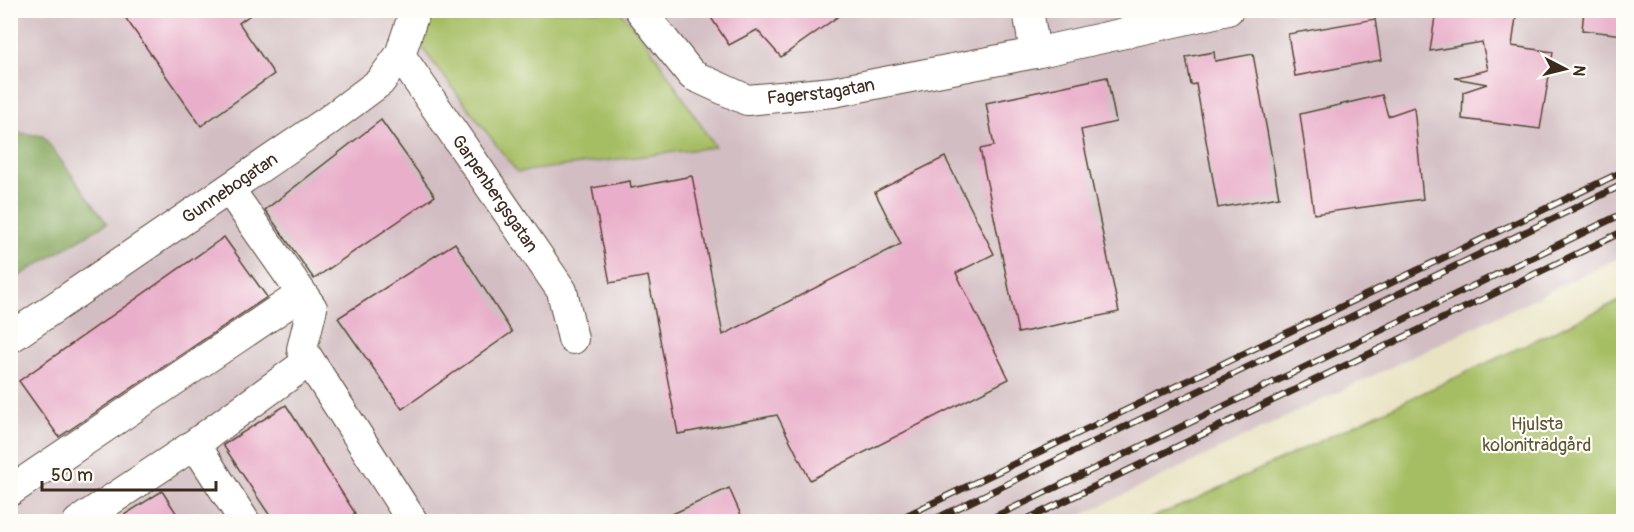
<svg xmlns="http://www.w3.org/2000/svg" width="1634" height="532" font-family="Pangolin,sans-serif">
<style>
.industrial{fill:#d2bec2}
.green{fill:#a6be64;stroke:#707441;stroke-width:1.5}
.forest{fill:#84a55a;stroke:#60683c;stroke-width:1.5}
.building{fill:#e9aec9}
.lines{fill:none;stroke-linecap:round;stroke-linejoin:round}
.minor-casing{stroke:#554637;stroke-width:32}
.minor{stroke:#fff;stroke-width:30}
.rail-casing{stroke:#3b2a1e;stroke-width:7}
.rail{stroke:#fdfcf7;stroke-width:4.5;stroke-dasharray:14;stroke-linecap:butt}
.labels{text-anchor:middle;stroke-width:4.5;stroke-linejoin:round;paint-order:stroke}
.street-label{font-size:18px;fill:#3b2a1e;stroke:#fdfcf7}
.park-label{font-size:18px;fill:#5b5633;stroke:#fdfcf7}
</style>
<rect width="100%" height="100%" fill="#fdfcf7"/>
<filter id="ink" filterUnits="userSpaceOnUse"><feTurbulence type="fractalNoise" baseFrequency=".0167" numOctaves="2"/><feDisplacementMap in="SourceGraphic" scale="12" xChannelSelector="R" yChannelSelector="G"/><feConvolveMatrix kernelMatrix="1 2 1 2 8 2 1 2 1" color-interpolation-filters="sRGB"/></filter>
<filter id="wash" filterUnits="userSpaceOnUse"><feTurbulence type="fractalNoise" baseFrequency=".008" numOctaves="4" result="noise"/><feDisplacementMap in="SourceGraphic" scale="24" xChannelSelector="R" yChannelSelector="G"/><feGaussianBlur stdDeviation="1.35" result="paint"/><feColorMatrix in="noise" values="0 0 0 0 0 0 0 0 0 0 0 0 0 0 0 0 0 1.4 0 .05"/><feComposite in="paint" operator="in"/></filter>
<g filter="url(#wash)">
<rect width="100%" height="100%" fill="#e9e3c3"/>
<!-- industrial -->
<polygon class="industrial" points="10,11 1623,11 1623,256 1069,521 11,521"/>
<!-- green -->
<g class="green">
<polygon points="430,11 620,11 648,44 715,147 517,172 420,45"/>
<polygon points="1623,299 1623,521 1144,521 1192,501"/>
</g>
<!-- forest -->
<polygon class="forest" points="11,132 43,136 107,223 11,281"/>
<g id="blocks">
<!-- building -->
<g class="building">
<polygon points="120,10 257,10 239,23 274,74 201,126"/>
<polygon points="706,10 847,10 781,57 757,30 729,45"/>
<polygon points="1436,10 1517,10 1512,46 1553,52 1540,129 1462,119 1463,92 1487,84 1454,78 1488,70 1482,42 1430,51"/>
<polygon points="1584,10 1623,10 1623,35 1582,30"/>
<polygon points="1375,19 1381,60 1295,76 1288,34"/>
<polygon points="1214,52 1215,61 1253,54 1279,197 1218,208 1196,84 1191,85 1186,57"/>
<polygon points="1107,77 1116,122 1081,130 1119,312 1018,333 980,149 994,146 986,103"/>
<polygon points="1382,95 1388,116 1414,107 1423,199 1314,214 1300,114"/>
<polygon points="381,120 435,196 314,279 265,210"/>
<polygon points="945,157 994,254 956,273 1009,379 810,480 777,415 678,434 648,276 610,283 592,188 630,181 631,188 692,176 723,335 901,244 875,192"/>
<polygon points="224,237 267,297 59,437 19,381"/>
<polygon points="455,243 512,332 402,409 338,318"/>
<polygon points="286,405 355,513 344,522 274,522 223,445"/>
<polygon points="729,488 744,522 655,522"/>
<polygon points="162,491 182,522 113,522"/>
</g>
</g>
</g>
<g filter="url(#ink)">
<use href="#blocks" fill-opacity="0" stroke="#554637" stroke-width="1.5"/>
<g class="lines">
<!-- minor casing -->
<g class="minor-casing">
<g id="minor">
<path id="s1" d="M640 10 692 75 747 100 833 92 1035 53 1228 10"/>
<polyline points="1028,10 1035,53"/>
<path id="s2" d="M400 55 562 291 573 339"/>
<polyline points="229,189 312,308 302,349 413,522"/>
<path id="s3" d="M10 338 325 123 380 82 400 55 415 10"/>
<polyline points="10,491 302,294"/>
<polyline points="78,522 195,444"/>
<polyline points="245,522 195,444 309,361"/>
</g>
</g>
<!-- minor -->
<use href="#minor" class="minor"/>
<!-- rail casing -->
<g class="rail-casing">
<g id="rail">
<polyline points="893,522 1624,171"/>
<polyline points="929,522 1624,184"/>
<polyline points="984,522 1624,213"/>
<polyline points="1021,522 1624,231"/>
</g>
</g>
<!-- rail -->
<use href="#rail" class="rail"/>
</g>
</g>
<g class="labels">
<!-- street labels -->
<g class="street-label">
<text dy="6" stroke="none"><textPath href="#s1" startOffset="218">Fagerstagatan</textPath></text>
<text dy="6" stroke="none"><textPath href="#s3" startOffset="266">Gunnebogatan</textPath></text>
<text dy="6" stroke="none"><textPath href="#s2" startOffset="168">Garpenbergsgatan</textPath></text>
</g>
<!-- park labels -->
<g class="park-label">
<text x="1537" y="430">Hjulsta<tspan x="1537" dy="21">koloniträdgård</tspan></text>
</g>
</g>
<!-- margin -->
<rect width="1634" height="532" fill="none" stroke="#fdfcf7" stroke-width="36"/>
<!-- north arrow -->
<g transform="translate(1565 69) rotate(97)" stroke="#fdfcf7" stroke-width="4.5" paint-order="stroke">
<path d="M0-4.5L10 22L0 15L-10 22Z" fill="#3b2a1e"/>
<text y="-9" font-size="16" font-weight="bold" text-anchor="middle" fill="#3b2a1e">N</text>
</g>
<!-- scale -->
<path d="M42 481v9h174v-9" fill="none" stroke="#3b2a1e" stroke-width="3"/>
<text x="51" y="481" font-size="18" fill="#3b2a1e" stroke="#fdfcf7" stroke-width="4.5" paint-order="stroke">50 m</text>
</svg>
